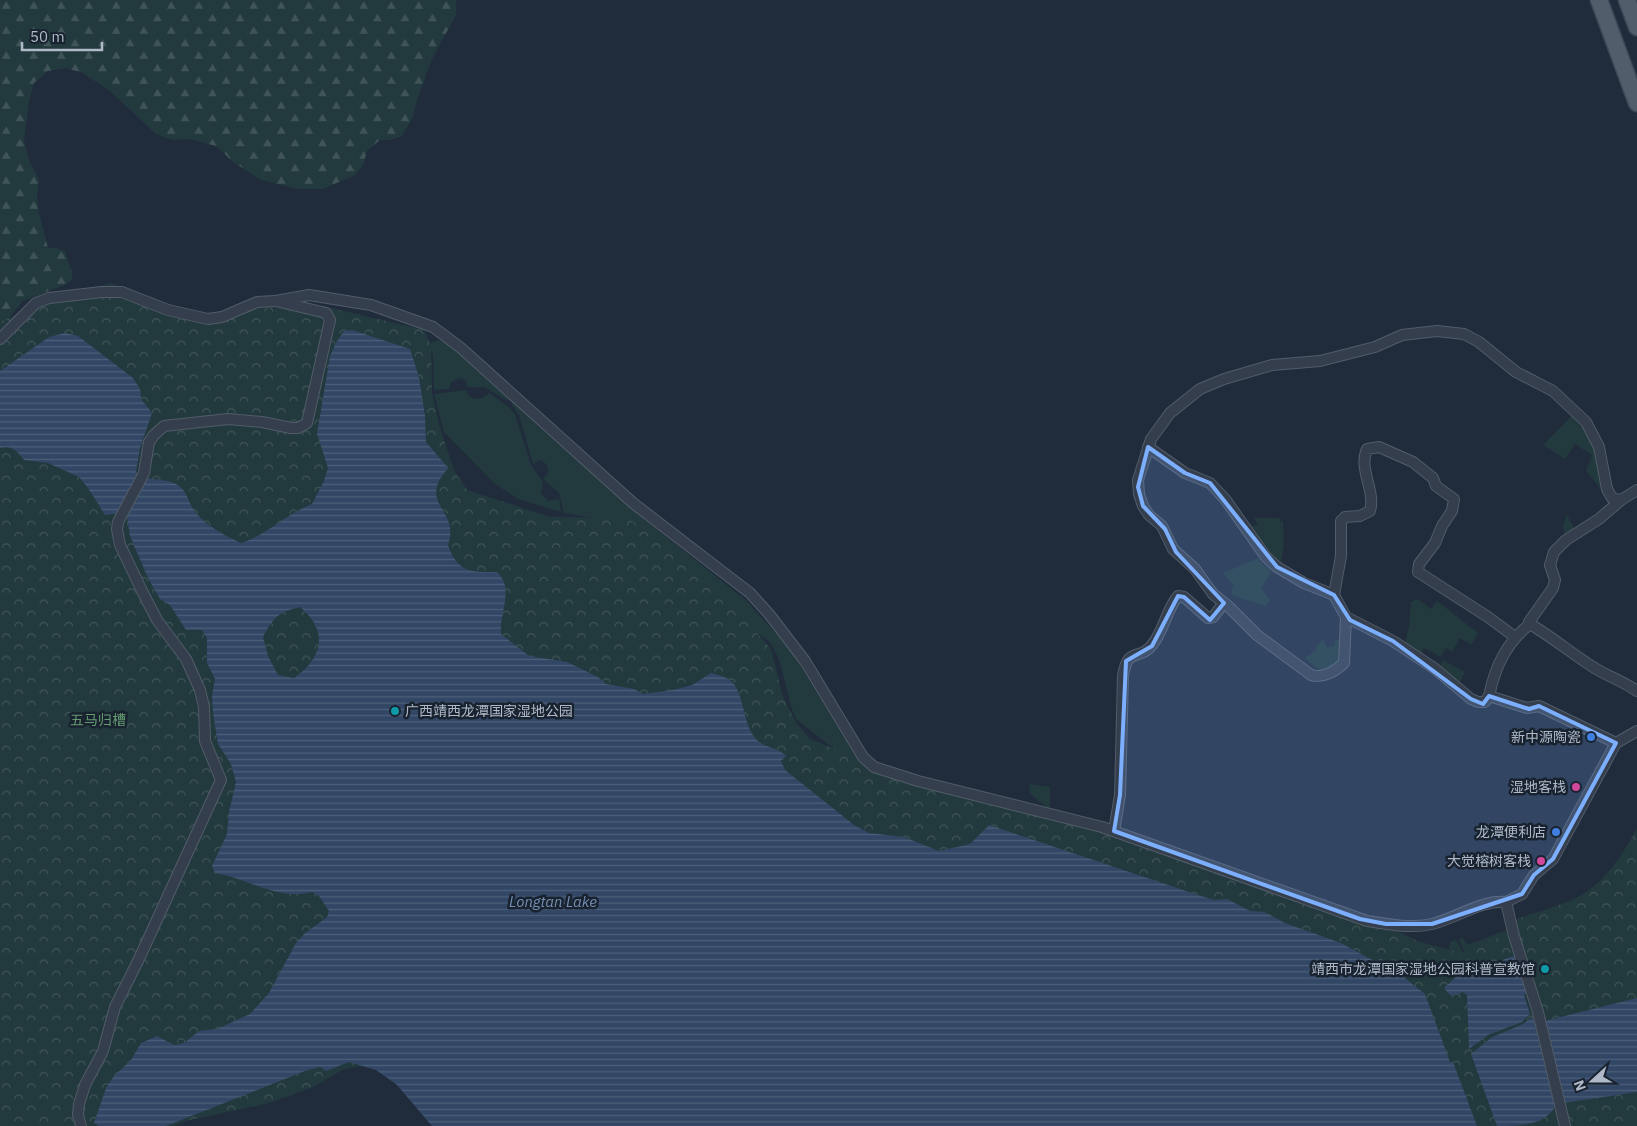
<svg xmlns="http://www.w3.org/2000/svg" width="1637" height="1126" font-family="'IBM Plex Sans','Noto Sans SC',sans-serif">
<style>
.green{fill:#223a3d}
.forest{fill:url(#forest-firs)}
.park{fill:url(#park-crowns)}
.water{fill:url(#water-rules);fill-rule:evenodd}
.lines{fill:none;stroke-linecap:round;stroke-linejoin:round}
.street-casing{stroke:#525c6a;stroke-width:12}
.primary-casing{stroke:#3d4755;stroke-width:19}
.street{stroke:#343e4c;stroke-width:10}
.primary{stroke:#525d6c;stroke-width:16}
.marked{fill:#7dafff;fill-opacity:0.2;stroke:#7dafff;stroke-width:4;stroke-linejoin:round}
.culture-dot{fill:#0f9aa8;stroke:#192330;stroke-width:2}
.shop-dot{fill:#3f7fe0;stroke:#192330;stroke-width:2}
.hotel-dot{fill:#d1479c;stroke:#192330;stroke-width:2}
.labels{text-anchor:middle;stroke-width:5;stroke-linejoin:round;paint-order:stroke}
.poi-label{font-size:14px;fill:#afb9c8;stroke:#192330;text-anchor:end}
.park-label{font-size:14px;fill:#649b70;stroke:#192330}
.water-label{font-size:15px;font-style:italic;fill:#748eb2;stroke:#192330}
</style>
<defs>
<pattern id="forest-firs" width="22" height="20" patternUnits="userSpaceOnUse" patternTransform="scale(1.25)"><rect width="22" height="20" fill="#223a3d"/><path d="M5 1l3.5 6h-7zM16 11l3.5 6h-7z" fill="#405458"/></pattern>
<pattern id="park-crowns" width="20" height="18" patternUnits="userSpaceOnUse" patternTransform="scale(1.25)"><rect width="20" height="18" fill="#223a3d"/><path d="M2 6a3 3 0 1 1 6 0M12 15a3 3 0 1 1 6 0" fill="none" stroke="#405458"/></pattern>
<pattern id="water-rules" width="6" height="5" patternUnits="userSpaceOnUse" patternTransform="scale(1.25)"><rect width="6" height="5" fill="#324765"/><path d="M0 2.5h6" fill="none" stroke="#4d5f7a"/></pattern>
</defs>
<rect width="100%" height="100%" fill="#202c3c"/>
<!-- green -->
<g class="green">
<path d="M437 340C453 341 495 385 509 398L508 401 484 387H467L466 381 461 378 451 382 449 389 434 390 433 355 429 344Z"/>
<path d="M466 390C470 402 481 401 489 393L509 407 515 414 531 465 543 482 541 493 548 501 559 499 561 512 518 499 495 484 444 432 434 394Z"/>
<polygon points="513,401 532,421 644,519 747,601 792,652 858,760 842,755 797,720 792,710 779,659 770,642 593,518 564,513 559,493 543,479 548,472 547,465 541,460 533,464 519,415 512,405"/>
<polygon points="1573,415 1593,444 1602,484 1600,488 1586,470 1592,455 1575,444 1565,459 1543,445"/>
<polygon points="1567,515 1576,532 1565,537 1563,526"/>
<polygon points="1254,518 1279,518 1280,521 1283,521 1284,544 1281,563 1264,547 1250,528 1258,524"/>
<polygon points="1259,558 1261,563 1272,570 1261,589 1270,600 1266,606 1234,596 1231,592 1234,585 1223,573"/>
<polygon points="1418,599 1431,609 1437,601 1478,633 1471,645 1460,638 1452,652 1446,648 1441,657 1424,648 1420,656 1405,642 1409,627 1411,602"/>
<path d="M1324 638 1326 647 1335 646V640L1343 639 1341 661C1322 672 1322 674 1305 658L1317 649 1316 647Z"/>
<polygon points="1443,660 1465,672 1458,685 1438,669"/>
<polygon points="1029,784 1050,787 1050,810 1030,794"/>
<polygon points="1506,930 1508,937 1467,957 1459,940 1462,937 1468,945"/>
<polygon points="1456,940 1466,958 1447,962 1450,942"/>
</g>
<!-- forest -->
<polygon class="forest" points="0,0 456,0 456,15 432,59 416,103 413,117 402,136 390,140 380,140 367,151 363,165 355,175 323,189 297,189 261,180 233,162 216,146 189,139 172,140 156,134 110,91 83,73 66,68 48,71 34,83 29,101 24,141 29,160 39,180 37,195 39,213 48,248 56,248 65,251 72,272 72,279 67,284 23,301 0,328"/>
<!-- park -->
<path class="park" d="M111 283 150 301 215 320 256 308 323 306 424 330 431 345 432 392 439 425 454 470 467 490 550 517 627 518 646 530 743 617 771 649 783 697 797 724 810 739 876 766 1126 832 1222 864 1374 924 1397 931 1420 942 1462 953 1511 932 1517 919C1539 911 1563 906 1583 894 1606 881 1625 851 1637 828V1126H460L406 1069H373L365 1065 342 1070 315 1086 273 1102 186 1121 174 1126H0V322L33 307Z"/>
<!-- water -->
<g class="water">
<path d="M352 330 410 349 419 377 425 416 426 442 448 468C445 472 441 477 439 481 427 507 459 513 448 545 458 573 470 572 497 572 515 588 499 613 501 634L529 656 567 662 598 677 606 684 634 689 643 694 673 690 692 685 711 673C718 675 728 677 732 682 745 695 742 723 756 739 764 748 778 747 786 756L781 761 785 770 854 825 869 833 904 837 939 851 970 844 989 825 1201 896 1215 900 1227 899 1250 911 1264 912 1285 923 1341 943 1374 961 1381 959 1425 994 1450 1062H1453L1477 1126H432L397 1085 376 1070 349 1062 326 1071 320 1067 305 1071 166 1126H99L94 1123 106 1088 114 1076 131 1060 141 1043 157 1036 174 1045 184 1043 199 1031 217 1029 250 1014 269 993 296 943 304 934 327 917 329 911 319 896 312 892C279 901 247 878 215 873L212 866 227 834 229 812 236 782 231 764 218 744 213 713 212 696 215 679 207 663V638L202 630H186L170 605 160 599 148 578 130 536 127 517 120 513 105 515 88 488 79 477 48 463 24 460C17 451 12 445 0 448V371L49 337 65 333 78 336 133 378 140 389 141 399 152 413 140 448 136 472 142 478C150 479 170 480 176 484 188 490 188 504 196 513 208 527 224 535 241 543 267 535 286 514 312 504L324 481 328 468 317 434 330 356 336 343 344 331ZM300 607C329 631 323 658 294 678L278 675 268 656 263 637C273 618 278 612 300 607Z"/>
<polygon points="1513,956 1517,960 1527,992 1524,995 1530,1014 1522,1022 1488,1035 1469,1049 1467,995 1463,992 1451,996 1444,988 1459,974 1492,964 1493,967 1504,964 1503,960"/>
<polygon points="1637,998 1637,1092 1564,1103 1545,1021"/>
<path d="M1533 1017 1555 1107C1543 1126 1518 1126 1497 1126L1471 1054 1492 1037 1521 1025Z"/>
</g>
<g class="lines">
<!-- street casing -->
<g class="street-casing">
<g id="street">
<polyline points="0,339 36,303 49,298 102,292 122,292 168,310 208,319 222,317 257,302 276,301"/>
<polyline points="1148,447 1185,473 1210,483 1225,499 1266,557 1277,567 1304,583 1334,595"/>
<path d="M1621 500 1599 519 1566 540 1554 552 1550 565 1555 580 1553 588 1529 622 1530 624C1552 637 1571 653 1593 667 1607 676 1623 681 1637 691"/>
<path d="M1346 617 1344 663C1336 671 1322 679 1311 675L1257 635 1228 606 1213 594 1195 569 1173 549 1162 526 1149 515 1143 506 1139 494 1138 480 1151 439 1170 413 1200 389 1224 379 1272 365 1320 361 1375 347 1402 335 1437 331 1464 334 1479 342 1516 372 1553 391 1586 422 1599 447 1607 489 1612 498 1621 500 1637 490"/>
<path d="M1515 637 1488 617 1418 572 1419 564 1435 543 1442 526 1452 511 1454 499 1436 486 1433 478 1413 462 1379 447 1367 449C1358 469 1376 491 1370 511L1360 516 1345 517 1341 521V556L1334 595 1346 617 1393 641 1434 668 1471 699 1478 702H1485L1489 696 1527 708 1539 706 1616 743"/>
<path d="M1489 696C1495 667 1506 643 1530 624"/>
<path d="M1114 831 1120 795 1123 676C1128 645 1139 662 1152 645 1164 631 1166 610 1178 596L1184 597 1208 618 1213 617 1224 603"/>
<path d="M81 1126 78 1115 79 1104 85 1085 103 1051 115 1007 138 961 221 780 205 741 204 707 200 690 186 659 157 620 143 593 120 545 117 529 118 522 144 473 149 442 154 435 164 426 228 419 262 422 291 428H298L307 423 330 320 326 313 276 301 309 295 371 305 433 327 461 348 633 503 750 593 769 614 805 661 863 757 874 767 918 781 1102 827 1367 921C1388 924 1410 929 1432 924 1457 918 1480 900 1506 902"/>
<polyline points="1565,1126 1538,1012 1514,936 1506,902 1522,894 1534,875 1553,859 1616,743 1637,731"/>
</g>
</g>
<!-- primary casing -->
<g class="primary-casing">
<g id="primary">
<polyline points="1599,0 1637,103"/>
<polyline points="1627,0 1637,27"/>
</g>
</g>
<!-- street -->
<use href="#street" class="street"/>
<!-- primary -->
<use href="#primary" class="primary"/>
</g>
<!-- marked area -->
<path class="marked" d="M1148 447 1185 473 1210 483 1277 567 1334 595 1350 620 1393 641 1471 699 1483 704 1489 696 1529 709 1539 706 1616 743 1553 859 1534 875 1522 894 1432 924H1386L1360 919 1114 831 1120 795 1126 661 1152 646 1178 596 1184 597 1210 620 1224 603 1176 552 1165 529 1143 506 1138 487Z"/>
<!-- markers -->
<g class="culture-dot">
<circle cx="395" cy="711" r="5"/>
<circle cx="1545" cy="969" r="5"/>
</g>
<g class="shop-dot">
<circle cx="1591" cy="737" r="5"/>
<circle cx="1556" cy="832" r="5"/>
</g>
<g class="hotel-dot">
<circle cx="1576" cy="787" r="5"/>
<circle cx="1541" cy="861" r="5"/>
</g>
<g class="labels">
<!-- poi labels -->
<g class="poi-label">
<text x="405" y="716" text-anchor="start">广西靖西龙潭国家湿地公园</text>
<text x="1581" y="742">新中源陶瓷</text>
<text x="1566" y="792">湿地客栈</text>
<text x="1546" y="837">龙潭便利店</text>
<text x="1531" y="866">大觉榕树客栈</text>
<text x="1535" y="974">靖西市龙潭国家湿地公园科普宣教馆</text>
</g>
<!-- park labels -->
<g class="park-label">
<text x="98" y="725">五马归槽</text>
</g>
<!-- water labels -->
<g class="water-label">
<text x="553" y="907">Longtan Lake</text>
</g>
</g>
<!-- north arrow -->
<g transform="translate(1592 1081) rotate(249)" stroke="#192330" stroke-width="4" paint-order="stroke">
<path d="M0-4L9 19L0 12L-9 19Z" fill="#afb9c8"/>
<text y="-8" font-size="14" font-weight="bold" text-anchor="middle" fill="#afb9c8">N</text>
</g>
<!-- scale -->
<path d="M22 42v8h80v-8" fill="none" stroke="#afb9c8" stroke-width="2.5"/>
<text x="30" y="42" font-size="15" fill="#afb9c8" stroke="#192330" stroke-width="4" paint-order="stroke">50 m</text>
</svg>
